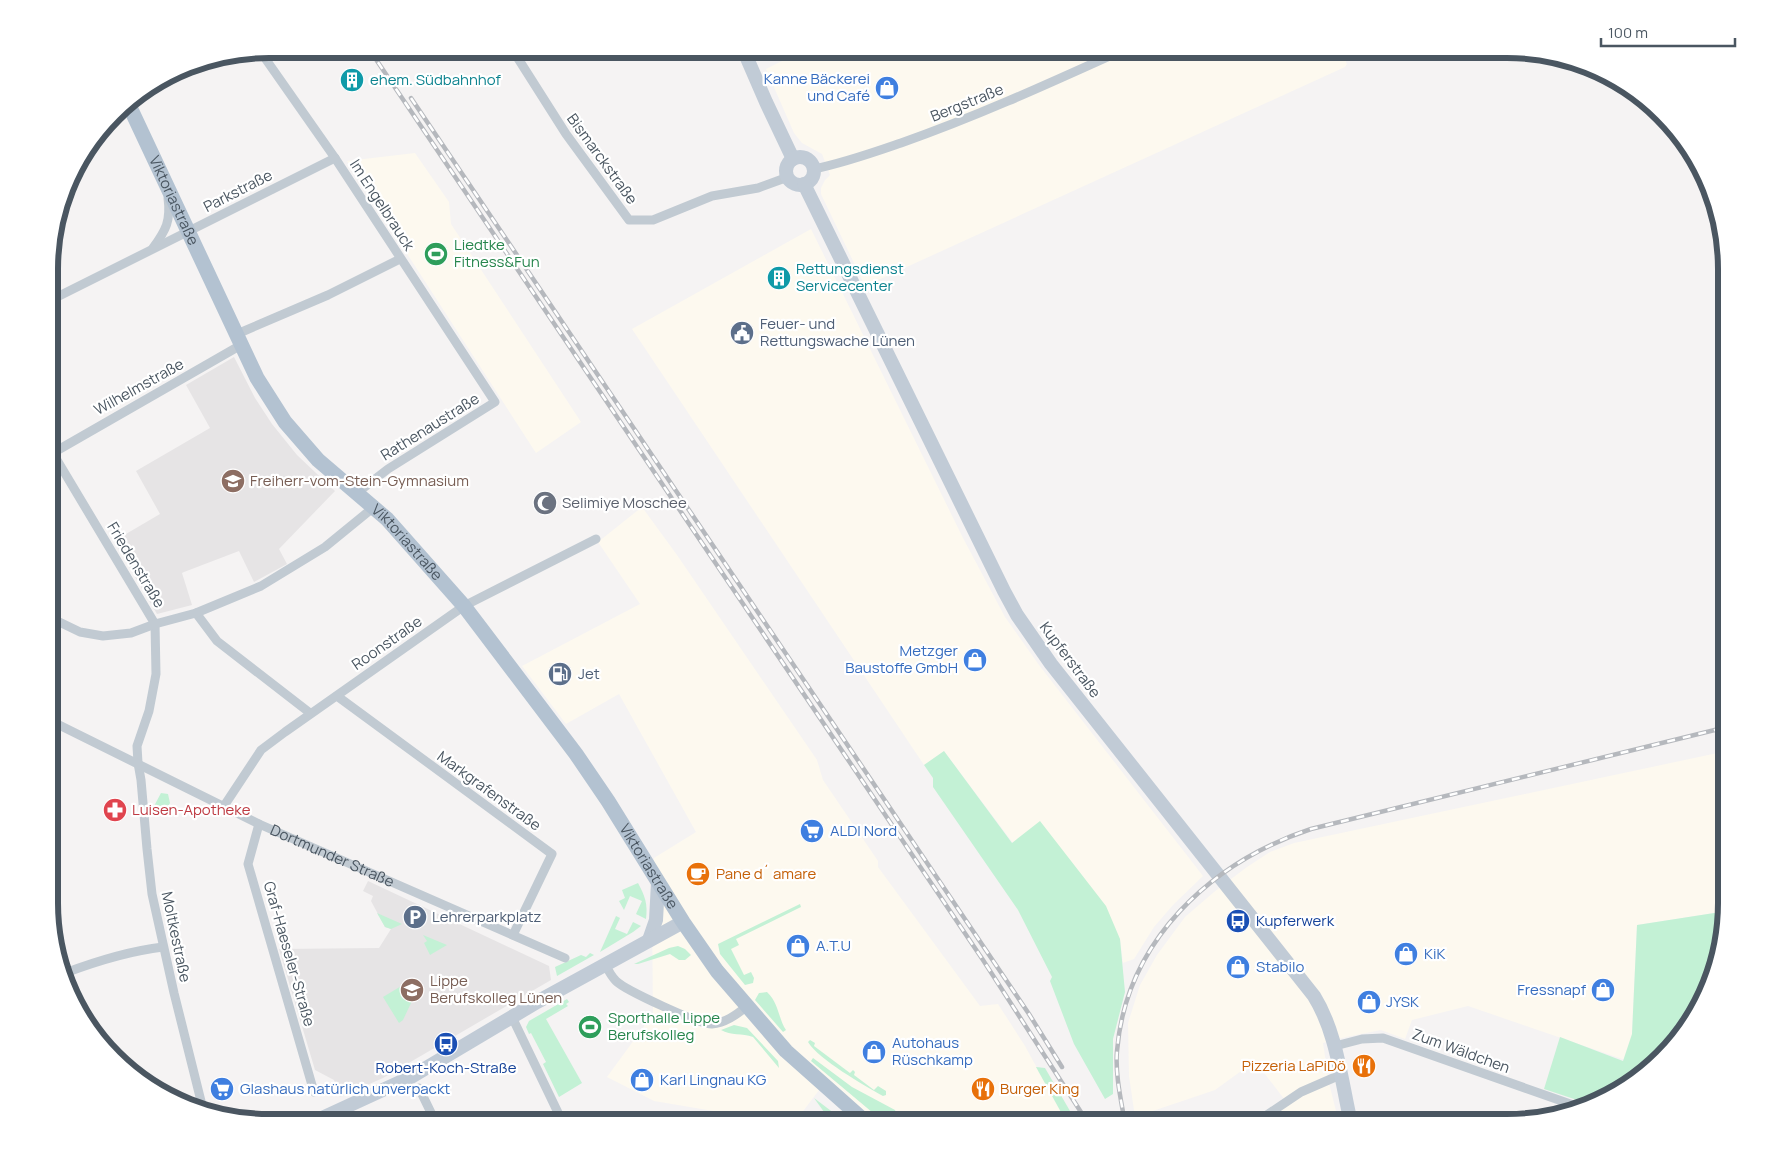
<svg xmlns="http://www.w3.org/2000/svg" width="1776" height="1172" font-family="Manrope,sans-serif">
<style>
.commercial{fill:#fdf9ef}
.education{fill:#e6e4e5}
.green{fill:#c3f1d5}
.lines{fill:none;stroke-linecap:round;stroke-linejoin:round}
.street{stroke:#c1cad2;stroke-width:9}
.secondary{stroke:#c1cbd6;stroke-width:14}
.primary{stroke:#b3c2d1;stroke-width:15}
.rail-casing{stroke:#b5b8bd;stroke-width:4.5}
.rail{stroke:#fff;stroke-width:2.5;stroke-dasharray:8;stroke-linecap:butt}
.labels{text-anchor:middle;stroke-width:4.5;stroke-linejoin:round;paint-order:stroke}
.shop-label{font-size:15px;fill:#366cbe;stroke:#fff;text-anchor:start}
.culture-label{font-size:15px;fill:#0d838f;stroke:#fff;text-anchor:start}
.street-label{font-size:15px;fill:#4a5661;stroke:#fff}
.leisure-label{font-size:15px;fill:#27864d;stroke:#fff;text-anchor:start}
.service-label{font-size:15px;fill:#4e5e75;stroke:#fff;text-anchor:start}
.education-label{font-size:15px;fill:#785e54;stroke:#fff;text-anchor:start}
.worship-label{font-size:15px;fill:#5b616d;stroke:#fff;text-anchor:start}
.health-label{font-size:15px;fill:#be3a42;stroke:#fff;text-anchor:start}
.food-label{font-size:15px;fill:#c56008;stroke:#fff;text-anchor:start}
.transit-label{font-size:15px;fill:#164399;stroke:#fff;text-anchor:start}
.rim{fill:none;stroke:#4a5661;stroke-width:6}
</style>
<rect width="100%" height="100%" fill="#f5f3f3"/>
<!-- commercial -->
<g class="commercial">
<polygon points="806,49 1340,49 1347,64 1345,67 865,286 821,194 821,188 825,180 830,175 822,154 802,143 794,133 766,69"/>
<polygon points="415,153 449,202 451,224 581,422 536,453 347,161"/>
<polygon points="811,229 963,538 1005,617 1039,665 1203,876 1173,905 1154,927 1134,959 1123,963 1120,939 1040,822 1013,843 944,751 924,765 632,329"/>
<polygon points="642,507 677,555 817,760 823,780 878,861 878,867 980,1006 998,1004 1025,1046 1067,1123 876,1123 826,1081 794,1123 785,1123 654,1101 607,1077 653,1014 652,914 654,858 696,832 619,694 566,724 522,666 640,604 598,542"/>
<polygon points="1727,751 1727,911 1637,925 1632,1031 1634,1063 1468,1006 1412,1020 1405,1039 1381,1030 1346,1037 1323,1043 1329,1083 1339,1123 1263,1123 1288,1104 1255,1061 1215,1090 1135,1117 1129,1076 1128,1023 1140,985 1157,955 1185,917 1214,892 1247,867 1270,852 1294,843"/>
</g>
<!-- education -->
<g class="education">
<polygon points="234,357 255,398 272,424 297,455 335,491 279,549 287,564 254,582 239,551 184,572 182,573 192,605 157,614 114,541 160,514 136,471 210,428 186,385"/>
<polygon points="368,881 549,966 551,980 383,1078 340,1097 334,1080 315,1070 279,949 379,948 391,929 385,927 371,901 373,896 363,891"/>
</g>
<!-- green -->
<g class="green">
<polygon points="944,751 1012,843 1040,821 1106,906 1120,939 1125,992 1113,1039 1113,1094 1105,1099 1074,1044 1050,981 1052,977 1018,910 933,787 933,778 924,765"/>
<polygon points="161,793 168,794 170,803 168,807 160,806 159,812 153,811 153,808"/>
<path d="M638 883C645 896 648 904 646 919L636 914 642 901 630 896 624 910 619 901 625 898 622 890Z"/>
<polygon points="800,904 801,907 736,939 739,945 731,949 744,975 751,972 754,978 753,983 745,985 720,954 718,944"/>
<polygon points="1727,911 1716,974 1690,1026 1617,1094 1586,1103 1544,1089 1560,1037 1623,1061 1632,1034 1637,925"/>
<polygon points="377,913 402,924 391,929 385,927"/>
<polygon points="616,916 620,918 615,929 627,934 633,922 641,926 633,932 600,952"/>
<polygon points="423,935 447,945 430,955 424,943 427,941"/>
<polygon points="678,946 685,949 691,955 685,960 679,960 670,954 638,964 634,964 669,948"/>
<polygon points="590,953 594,955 557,976 555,967 581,955 586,957"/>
<polygon points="403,985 412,1001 403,1020 399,1023 383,997"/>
<path d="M767 992C779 1003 778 1018 786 1030L783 1032 755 1000 759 993Z"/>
<polygon points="567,999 569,1002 566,1004 568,1006 546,1019 582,1083 559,1097 543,1064 546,1062 531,1033 529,1034 526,1027 529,1021"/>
<path d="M734 1025 747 1028 778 1061 779 1068 753 1037C742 1033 731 1036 721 1030Z"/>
<path d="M810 1040 815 1043 814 1046 850 1073 853 1070 855 1072 854 1075 874 1090 878 1086 886 1091V1095L883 1096C865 1086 818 1059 808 1042Z"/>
<polygon points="813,1058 852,1087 895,1110 899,1120 896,1123 885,1123 811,1061"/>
<polygon points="1036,1067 1045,1068 1077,1123 1067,1123"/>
<polygon points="814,1098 847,1123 832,1123"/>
</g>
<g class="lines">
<!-- street -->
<g class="street">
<polyline points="512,49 566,134 629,220 653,220 712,196 758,188 788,177"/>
<polyline points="674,49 675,53"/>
<polyline points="260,51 335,158 495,402 388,469 357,493"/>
<path d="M814 169C844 163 872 153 901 143 978 116 1052 82 1125 49"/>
<path d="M153 248C166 230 171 221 168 198"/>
<polyline points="51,300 335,158"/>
<polyline points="237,334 328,295 400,259"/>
<polyline points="51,450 155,624 156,674 149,711 137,746 138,763 141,780 147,849 152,894 174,993 204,1113"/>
<polyline points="51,454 241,345"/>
<polyline points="196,613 217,641 310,713"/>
<polyline points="51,618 80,632 103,636 131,633 155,624 196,613 261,586 325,547 374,507"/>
<polyline points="337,696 552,854 513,935"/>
<path id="s1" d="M51 721 259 824 565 958"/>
<polyline points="51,732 55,723"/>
<polyline points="224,806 261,750 285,732 464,606 596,539"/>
<polyline points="259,824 248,864 314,1092"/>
<path d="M605 964C608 970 611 976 616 981 625 990 700 1025 712 1024 725 1023 736 1015 746 1007"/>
<path d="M65 973C97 961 129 951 163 947"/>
<polyline points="512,1017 563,1123"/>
<polyline points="1335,1046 1362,1039 1383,1038 1576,1106"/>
<polyline points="419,1088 436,1123"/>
<polyline points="1255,1123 1301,1092 1340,1075"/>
</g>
<!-- secondary -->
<g class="secondary">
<polyline points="743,49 766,102 793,159"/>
<circle cx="800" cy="171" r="14"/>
<path d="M804 184 1004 591 1017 615 1051 664 1314 996C1337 1033 1341 1080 1351 1123"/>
<polyline points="649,940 656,920 658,883"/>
<polyline points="311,1123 411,1077 537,1002 683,922"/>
</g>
<!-- primary -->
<path class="primary" id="s2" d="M127 101 257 378 285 422 318 460 387 519 464 606 576 754 608 801 683 922 717 971 786 1051 867 1123"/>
<!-- rail casing -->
<g class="rail-casing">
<g id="rail">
<polyline points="369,49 983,960 1088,1123"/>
<polyline points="411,98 1029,1014 1062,1067"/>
<path d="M1125 1123C1121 1100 1115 1074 1117 1051 1126 941 1211 862 1311 829L1727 727"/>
</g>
</g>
<!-- rail -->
<use href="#rail" class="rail"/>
</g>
<!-- icons -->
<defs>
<g id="building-disc" transform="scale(1.25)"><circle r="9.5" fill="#0f9aa8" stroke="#fff"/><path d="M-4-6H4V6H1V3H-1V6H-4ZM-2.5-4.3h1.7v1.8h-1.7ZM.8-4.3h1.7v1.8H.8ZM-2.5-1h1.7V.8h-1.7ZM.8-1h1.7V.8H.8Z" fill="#fff"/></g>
<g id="shop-disc" transform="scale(1.25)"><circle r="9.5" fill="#3f7fe0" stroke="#fff"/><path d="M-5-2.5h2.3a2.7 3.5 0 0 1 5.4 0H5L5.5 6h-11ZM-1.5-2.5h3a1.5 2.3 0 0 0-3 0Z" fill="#fff"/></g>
<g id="stadium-disc" transform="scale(1.25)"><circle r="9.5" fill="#2e9e5b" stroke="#fff"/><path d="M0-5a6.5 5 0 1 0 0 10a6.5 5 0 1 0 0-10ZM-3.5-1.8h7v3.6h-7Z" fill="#fff"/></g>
<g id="civic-disc" transform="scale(1.25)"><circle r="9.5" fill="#5c6f8a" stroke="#fff"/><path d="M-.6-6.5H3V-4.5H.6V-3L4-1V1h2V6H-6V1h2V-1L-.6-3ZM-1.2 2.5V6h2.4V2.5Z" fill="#fff"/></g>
<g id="school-disc" transform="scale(1.25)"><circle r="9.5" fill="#8d6e63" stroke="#fff"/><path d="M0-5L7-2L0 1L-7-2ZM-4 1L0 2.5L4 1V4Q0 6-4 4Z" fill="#fff"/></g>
<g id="mosque-disc" transform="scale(1.25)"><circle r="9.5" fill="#6b7280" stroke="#fff"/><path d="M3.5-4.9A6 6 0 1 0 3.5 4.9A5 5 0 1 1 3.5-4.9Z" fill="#fff"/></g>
<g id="fuel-disc" transform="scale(1.25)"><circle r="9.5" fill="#5c6f8a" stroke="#fff"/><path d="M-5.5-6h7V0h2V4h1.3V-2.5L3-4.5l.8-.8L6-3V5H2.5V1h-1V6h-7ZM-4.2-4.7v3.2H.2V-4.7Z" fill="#fff"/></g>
<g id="pharmacy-disc" transform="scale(1.25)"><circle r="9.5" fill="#e0444e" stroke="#fff"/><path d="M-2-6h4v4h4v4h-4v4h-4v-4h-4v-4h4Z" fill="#fff"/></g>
<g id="supermarket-disc" transform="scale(1.25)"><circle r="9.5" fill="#3f7fe0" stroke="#fff"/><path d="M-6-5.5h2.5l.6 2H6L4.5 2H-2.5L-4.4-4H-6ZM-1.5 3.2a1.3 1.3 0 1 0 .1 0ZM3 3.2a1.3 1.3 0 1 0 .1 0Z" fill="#fff"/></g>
<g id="cafe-disc" transform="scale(1.25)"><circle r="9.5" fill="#e8710a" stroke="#fff"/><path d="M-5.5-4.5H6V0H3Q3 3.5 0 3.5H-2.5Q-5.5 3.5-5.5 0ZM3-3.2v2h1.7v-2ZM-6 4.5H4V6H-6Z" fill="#fff"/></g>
<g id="parking-disc" transform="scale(1.25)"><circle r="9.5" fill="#5c6f8a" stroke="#fff"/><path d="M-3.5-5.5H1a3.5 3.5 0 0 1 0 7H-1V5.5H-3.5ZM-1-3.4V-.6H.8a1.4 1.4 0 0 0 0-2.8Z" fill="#fff"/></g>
<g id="bus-disc" transform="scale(1.25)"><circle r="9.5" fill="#1a4fb4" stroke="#fff"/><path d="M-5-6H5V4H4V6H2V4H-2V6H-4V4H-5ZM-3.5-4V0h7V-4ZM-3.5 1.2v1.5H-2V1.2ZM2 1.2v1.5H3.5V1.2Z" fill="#fff"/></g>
<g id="restaurant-disc" transform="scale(1.25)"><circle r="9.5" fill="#e8710a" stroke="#fff"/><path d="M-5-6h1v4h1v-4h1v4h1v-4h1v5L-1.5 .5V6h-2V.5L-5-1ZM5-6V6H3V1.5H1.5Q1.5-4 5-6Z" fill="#fff"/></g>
</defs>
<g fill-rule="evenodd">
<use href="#building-disc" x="352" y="80"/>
<use href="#shop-disc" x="887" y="88"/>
<use href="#stadium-disc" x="436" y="254"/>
<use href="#building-disc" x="779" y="278"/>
<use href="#civic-disc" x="742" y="333"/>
<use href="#school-disc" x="233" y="481"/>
<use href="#mosque-disc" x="545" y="503"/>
<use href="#shop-disc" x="975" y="660"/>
<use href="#fuel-disc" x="560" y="674"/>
<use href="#pharmacy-disc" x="115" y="810"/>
<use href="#supermarket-disc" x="812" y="831"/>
<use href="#cafe-disc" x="698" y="874"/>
<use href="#parking-disc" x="415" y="917"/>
<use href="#bus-disc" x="1238" y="921"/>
<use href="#shop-disc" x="798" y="946"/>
<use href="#shop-disc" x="1406" y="954"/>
<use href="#shop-disc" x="1238" y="967"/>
<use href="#school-disc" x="412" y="990"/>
<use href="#shop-disc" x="1603" y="990"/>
<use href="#shop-disc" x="1369" y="1002"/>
<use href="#stadium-disc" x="590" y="1027"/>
<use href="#bus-disc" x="446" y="1044"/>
<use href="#shop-disc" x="874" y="1052"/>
<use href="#restaurant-disc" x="1364" y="1066"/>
<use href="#shop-disc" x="642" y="1080"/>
<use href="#supermarket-disc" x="222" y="1089"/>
<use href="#restaurant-disc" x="983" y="1089"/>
</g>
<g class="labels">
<!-- shop labels -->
<g class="shop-label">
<text x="870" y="84" text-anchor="end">Kanne Bäckerei<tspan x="870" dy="17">und Café</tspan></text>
<text x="958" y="656" text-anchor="end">Metzger<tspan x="958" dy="17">Baustoffe GmbH</tspan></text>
<text x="830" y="836">ALDI Nord</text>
<text x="816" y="951">A.T.U</text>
<text x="1424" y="959">KiK</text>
<text x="1256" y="972">Stabilo</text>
<text x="1586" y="995" text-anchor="end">Fressnapf</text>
<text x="1386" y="1007">JYSK</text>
<text x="892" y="1048">Autohaus<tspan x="892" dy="17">Rüschkamp</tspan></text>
<text x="660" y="1085">Karl Lingnau KG</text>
<text x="240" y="1094">Glashaus natürlich unverpackt</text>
</g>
<!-- culture labels -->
<g class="culture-label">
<text x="370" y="85">ehem. Südbahnhof</text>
<text x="796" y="274">Rettungsdienst<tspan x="796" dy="17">Servicecenter</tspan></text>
</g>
<!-- street labels -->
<g class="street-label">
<text transform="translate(967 103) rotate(-22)" y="5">Bergstraße</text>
<text transform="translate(602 159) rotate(54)" y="5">Bismarckstraße</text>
<text transform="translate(238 191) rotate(-27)" y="5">Parkstraße</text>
<text dy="5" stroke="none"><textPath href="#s2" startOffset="110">Viktoriastraße</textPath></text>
<text transform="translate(382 205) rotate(57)" y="5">Im Engelbrauck</text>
<text transform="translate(139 387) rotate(-29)" y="5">Wilhelmstraße</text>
<text transform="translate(430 427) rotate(-32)" y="5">Rathenaustraße</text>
<text dy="5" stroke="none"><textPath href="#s2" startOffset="530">Viktoriastraße</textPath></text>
<text transform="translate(136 565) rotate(59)" y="5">Friedenstraße</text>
<text transform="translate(387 643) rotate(-35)" y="5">Roonstraße</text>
<text transform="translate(1070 660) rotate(53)" y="5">Kupferstraße</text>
<text transform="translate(489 791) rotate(36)" y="5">Markgrafenstraße</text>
<text dy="5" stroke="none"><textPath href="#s1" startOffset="312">Dortmunder Straße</textPath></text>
<text dy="5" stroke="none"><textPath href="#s2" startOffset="935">Viktoriastraße</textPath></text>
<text transform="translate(176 937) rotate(78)" y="5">Moltkestraße</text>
<text transform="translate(289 954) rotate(74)" y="5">Graf-Haeseler-Straße</text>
<text transform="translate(1461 1051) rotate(20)" y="5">Zum Wäldchen</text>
</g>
<!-- leisure labels -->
<g class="leisure-label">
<text x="454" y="250">Liedtke<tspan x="454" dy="17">Fitness&amp;Fun</tspan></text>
<text x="608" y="1023">Sporthalle Lippe<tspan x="608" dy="17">Berufskolleg</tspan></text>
</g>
<!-- service labels -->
<g class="service-label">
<text x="760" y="329">Feuer- und<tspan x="760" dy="17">Rettungswache Lünen</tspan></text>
<text x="578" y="679">Jet</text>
<text x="432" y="922">Lehrerparkplatz</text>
</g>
<!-- education labels -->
<g class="education-label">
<text x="250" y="486">Freiherr-vom-Stein-Gymnasium</text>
<text x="430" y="986">Lippe<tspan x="430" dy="17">Berufskolleg Lünen</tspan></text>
</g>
<!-- worship labels -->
<g class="worship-label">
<text x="562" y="508">Selimiye Moschee</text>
</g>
<!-- health labels -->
<g class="health-label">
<text x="132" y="815">Luisen-Apotheke</text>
</g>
<!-- food labels -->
<g class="food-label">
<text x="716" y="879">Pane d´ amare</text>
<text x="1346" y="1071" text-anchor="end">Pizzeria LaPiDö</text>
<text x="1000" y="1094">Burger King</text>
</g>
<!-- transit labels -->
<g class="transit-label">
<text x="1256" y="926">Kupferwerk</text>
<text x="446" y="1073" text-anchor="middle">Robert-Koch-Straße</text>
</g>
</g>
<!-- crop -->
<path d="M0 0H1776V1172H0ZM269 58H1507A211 211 0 0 1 1718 269V903A211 211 0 0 1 1507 1114H269A211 211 0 0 1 58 903V269A211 211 0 0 1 269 58Z" fill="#fff" fill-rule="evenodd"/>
<path class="rim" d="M269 58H1507A211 211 0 0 1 1718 269V903A211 211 0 0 1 1507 1114H269A211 211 0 0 1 58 903V269A211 211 0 0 1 269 58Z"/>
<!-- scale -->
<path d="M1601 38v8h134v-8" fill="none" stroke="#4a5661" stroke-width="2.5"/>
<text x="1608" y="38" font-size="15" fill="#4a5661" stroke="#ffffff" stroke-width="4" paint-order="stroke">100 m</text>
</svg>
